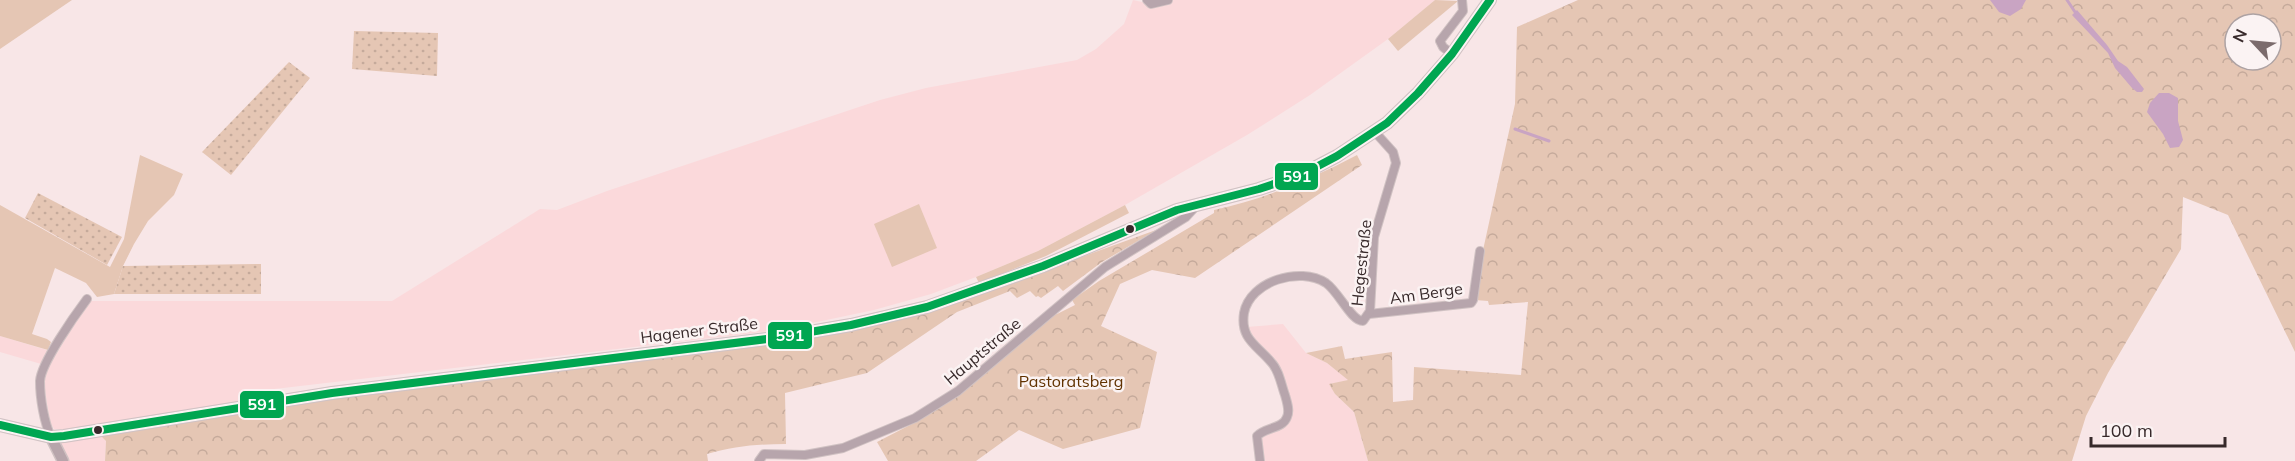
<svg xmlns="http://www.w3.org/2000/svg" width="2295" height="461" font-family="Mulish,sans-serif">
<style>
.built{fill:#fbd9db}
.green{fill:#e5c6b4}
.forest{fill:url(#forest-crowns);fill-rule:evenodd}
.garden{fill:url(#garden-dots)}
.water{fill:#c9a4c3}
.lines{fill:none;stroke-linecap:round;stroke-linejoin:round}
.stream{stroke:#c9a4c3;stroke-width:3}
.street-casing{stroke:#d0c2c3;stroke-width:10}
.secondary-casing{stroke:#d0c2c3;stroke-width:13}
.primary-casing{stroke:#d0c2c3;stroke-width:14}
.street{stroke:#b7a5ac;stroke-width:8}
.secondary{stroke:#b7a5ab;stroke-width:10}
.primary{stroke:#bba6ac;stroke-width:12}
.bus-1-casing{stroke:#fbf3f3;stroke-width:12}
.bus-1{stroke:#00a651;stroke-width:8}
.bus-dot{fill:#37292a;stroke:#fbf3f3;stroke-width:2}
.labels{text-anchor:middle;stroke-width:5;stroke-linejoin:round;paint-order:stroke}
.street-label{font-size:16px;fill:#37292a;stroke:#fbf3f3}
.park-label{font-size:16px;fill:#613200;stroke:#fbf3f3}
.line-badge{stroke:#fbf3f3;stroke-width:2}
.badge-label{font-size:16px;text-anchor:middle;font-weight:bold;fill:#fff}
</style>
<defs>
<pattern id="forest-crowns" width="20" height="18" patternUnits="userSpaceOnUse" patternTransform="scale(1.5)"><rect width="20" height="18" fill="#e5c6b4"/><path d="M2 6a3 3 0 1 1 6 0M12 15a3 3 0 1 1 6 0" fill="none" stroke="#c5aa9b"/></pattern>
<pattern id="garden-dots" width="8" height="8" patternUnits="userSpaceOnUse" patternTransform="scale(1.5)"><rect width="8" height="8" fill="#e5c6b4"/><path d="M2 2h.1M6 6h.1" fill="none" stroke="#c5aa9b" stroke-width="1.8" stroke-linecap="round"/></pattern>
</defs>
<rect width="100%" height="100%" fill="#f8e6e7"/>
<!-- built -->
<g class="built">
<polygon points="1133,0 1151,4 1155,0 1435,0 1388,39 1310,95 1247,135 1125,205 1038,251 976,277 931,294 874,310 779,330 266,390 269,399 97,429 54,429 50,422 44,384 48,366 0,352 0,336 57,353 88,301 392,301 540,209 557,210 607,191 880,100 926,88 1077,60 1096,49 1124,24"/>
<polygon points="1283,324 1306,353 1327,363 1349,380 1330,384 1335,394 1354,412 1368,461 1262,461 1259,436 1288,422 1280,373 1256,349 1247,327"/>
<polygon points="99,434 106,441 105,461 68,461 59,443"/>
</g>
<!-- green -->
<g class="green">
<polygon points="0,0 72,0 0,49"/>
<polygon points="1435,0 1458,1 1398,51 1388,39"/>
<polygon points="140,155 183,174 174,195 148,221 134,244 123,266 114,294 97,297 86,283 55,268 32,334 47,339 51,342 48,350 0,336 0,205 110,267 124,239"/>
<polygon points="919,204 937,248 892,267 874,224"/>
<polygon points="1125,205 1129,213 1046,256 979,283 976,277 1038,251"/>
</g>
<!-- forest -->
<g class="forest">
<path d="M1578 0H2295V352L2228 215 2183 197 2181 249 2108 373 2086 416 2072 461H1368L1354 412 1335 394 1329 384 1348 380 1327 363 1306 353 1342 346 1345 359 1392 352 1393 402 1413 400 1414 367 1521 375 1528 302 1489 305 1488 301 1475 300 1478 273 1515 104 1517 27ZM2235 24H2271V60H2235Z"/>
<path d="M1357 155 1362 165 1195 278 1152 270 1120 284 1101 326 1157 352 1140 428 1063 449 1019 430 976 461H888L877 442 910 425 959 394 1052 315 1057 314 1075 305 1072 300 1099 281 1214 213V210C1265 199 1311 179 1357 155Z"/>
<path d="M1172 221 1102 262 1063 291 1058 286 1041 298 1038 296 1036 297 1030 291 1017 298 1010 291 957 312 867 373 785 393 786 444C758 444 734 446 707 454L708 461H105L106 441 99 434 333 396 850 329 1062 264 1156 230Z"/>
</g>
<!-- garden -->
<g class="garden">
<polygon points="354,31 438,33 437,76 352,69"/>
<polygon points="289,62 310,78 231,175 202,152"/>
<polygon points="38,193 122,237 107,265 25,218"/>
<polygon points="261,264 261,294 114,294 123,266"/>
</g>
<!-- water -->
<g class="water">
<polygon points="1990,0 2026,0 2021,9 2010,16 1999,12"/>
<polygon points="2077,10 2107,45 2118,61 2127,67 2144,89 2142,92 2137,92 2132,88 2115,68 2108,53 2072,15"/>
<polygon points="2159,93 2169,93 2178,98 2178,121 2183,140 2179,147 2170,148 2163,134 2147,112 2150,103"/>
</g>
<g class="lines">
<!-- stream -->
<g class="stream">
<polyline points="2067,0 2075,12"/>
<polyline points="1515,129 1549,141"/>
</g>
<!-- street casing -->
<g class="street-casing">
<g id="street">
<polyline points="1147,0 1151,4 1168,0"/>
<polyline points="1452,54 1443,47 1440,41 1463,11 1462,0"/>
<polyline points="1369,314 1471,303 1473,300 1480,251"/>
<path d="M51 437C44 422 40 398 40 381 41 363 75 315 87 299"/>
<polyline points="759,461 764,454 805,455 843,448 915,418 958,391 1105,267 1186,217 1196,206"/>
<path d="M1260 461 1257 436C1265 427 1283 429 1287 417 1290 411 1287 402 1285 395 1281 384 1279 370 1271 362 1257 345 1240 339 1244 313 1250 281 1300 266 1326 283 1339 292 1351 321 1363 321L1370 311 1374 237 1396 163 1393 152 1375 132"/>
</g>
</g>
<!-- secondary casing -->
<g class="secondary-casing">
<polyline id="secondary" points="51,437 63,461"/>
</g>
<!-- primary casing -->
<g class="primary-casing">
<polyline id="primary" points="0,425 51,437 64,436 332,393 775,338 851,325 927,307 1043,266 1177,210 1259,189 1301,175 1337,156 1387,123 1418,93 1452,54 1490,0"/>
</g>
<!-- street -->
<use href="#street" class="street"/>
<!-- secondary -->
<use href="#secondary" class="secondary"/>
<!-- primary -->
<use href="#primary" class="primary"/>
<!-- bus-1 casing -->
<g class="bus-1-casing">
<polyline id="bus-1" points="0,425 51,437 64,436 332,393 775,338 851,325 927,307 1043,266 1177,210 1259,189 1301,175 1337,156 1387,123 1418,93 1452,54 1490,0"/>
</g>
<!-- bus-1 -->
<use href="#bus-1" class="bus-1"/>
</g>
<!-- markers -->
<g class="bus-dot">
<circle cx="1130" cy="229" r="5"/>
<circle cx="98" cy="430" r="5"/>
</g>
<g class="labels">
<!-- street labels -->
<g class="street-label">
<text transform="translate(1361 263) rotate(-84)" y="6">Hegestraße</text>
<text transform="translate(1426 293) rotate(-8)" y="6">Am Berge</text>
<text transform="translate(699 330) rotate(-7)" y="6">Hagener Straße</text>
<text transform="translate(982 351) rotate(-40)" y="6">Hauptstraße</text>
</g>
<!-- park labels -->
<g class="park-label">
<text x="1071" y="387">Pastoratsberg</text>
</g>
</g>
<g class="line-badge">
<rect x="1274" y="162" width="45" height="29" rx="6" fill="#00a651"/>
<rect x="767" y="321" width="46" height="29" rx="6" fill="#00a651"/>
<rect x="239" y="390" width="46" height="29" rx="6" fill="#00a651"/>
</g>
<g class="badge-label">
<text x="1297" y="182">591</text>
<text x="790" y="341">591</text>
<text x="262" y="410">591</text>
</g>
<!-- north arrow -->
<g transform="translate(2253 42) rotate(296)"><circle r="28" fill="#fbf3f3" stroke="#ada2a3" stroke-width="1.5"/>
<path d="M0-4.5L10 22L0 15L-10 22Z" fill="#7b6b6c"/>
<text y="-9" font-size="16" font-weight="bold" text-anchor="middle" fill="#37292a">N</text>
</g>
<!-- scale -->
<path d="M2091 437v9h134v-9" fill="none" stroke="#37292a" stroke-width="3"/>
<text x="2100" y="437" font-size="18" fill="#37292a" stroke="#fbf3f3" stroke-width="4.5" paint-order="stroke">100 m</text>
</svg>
